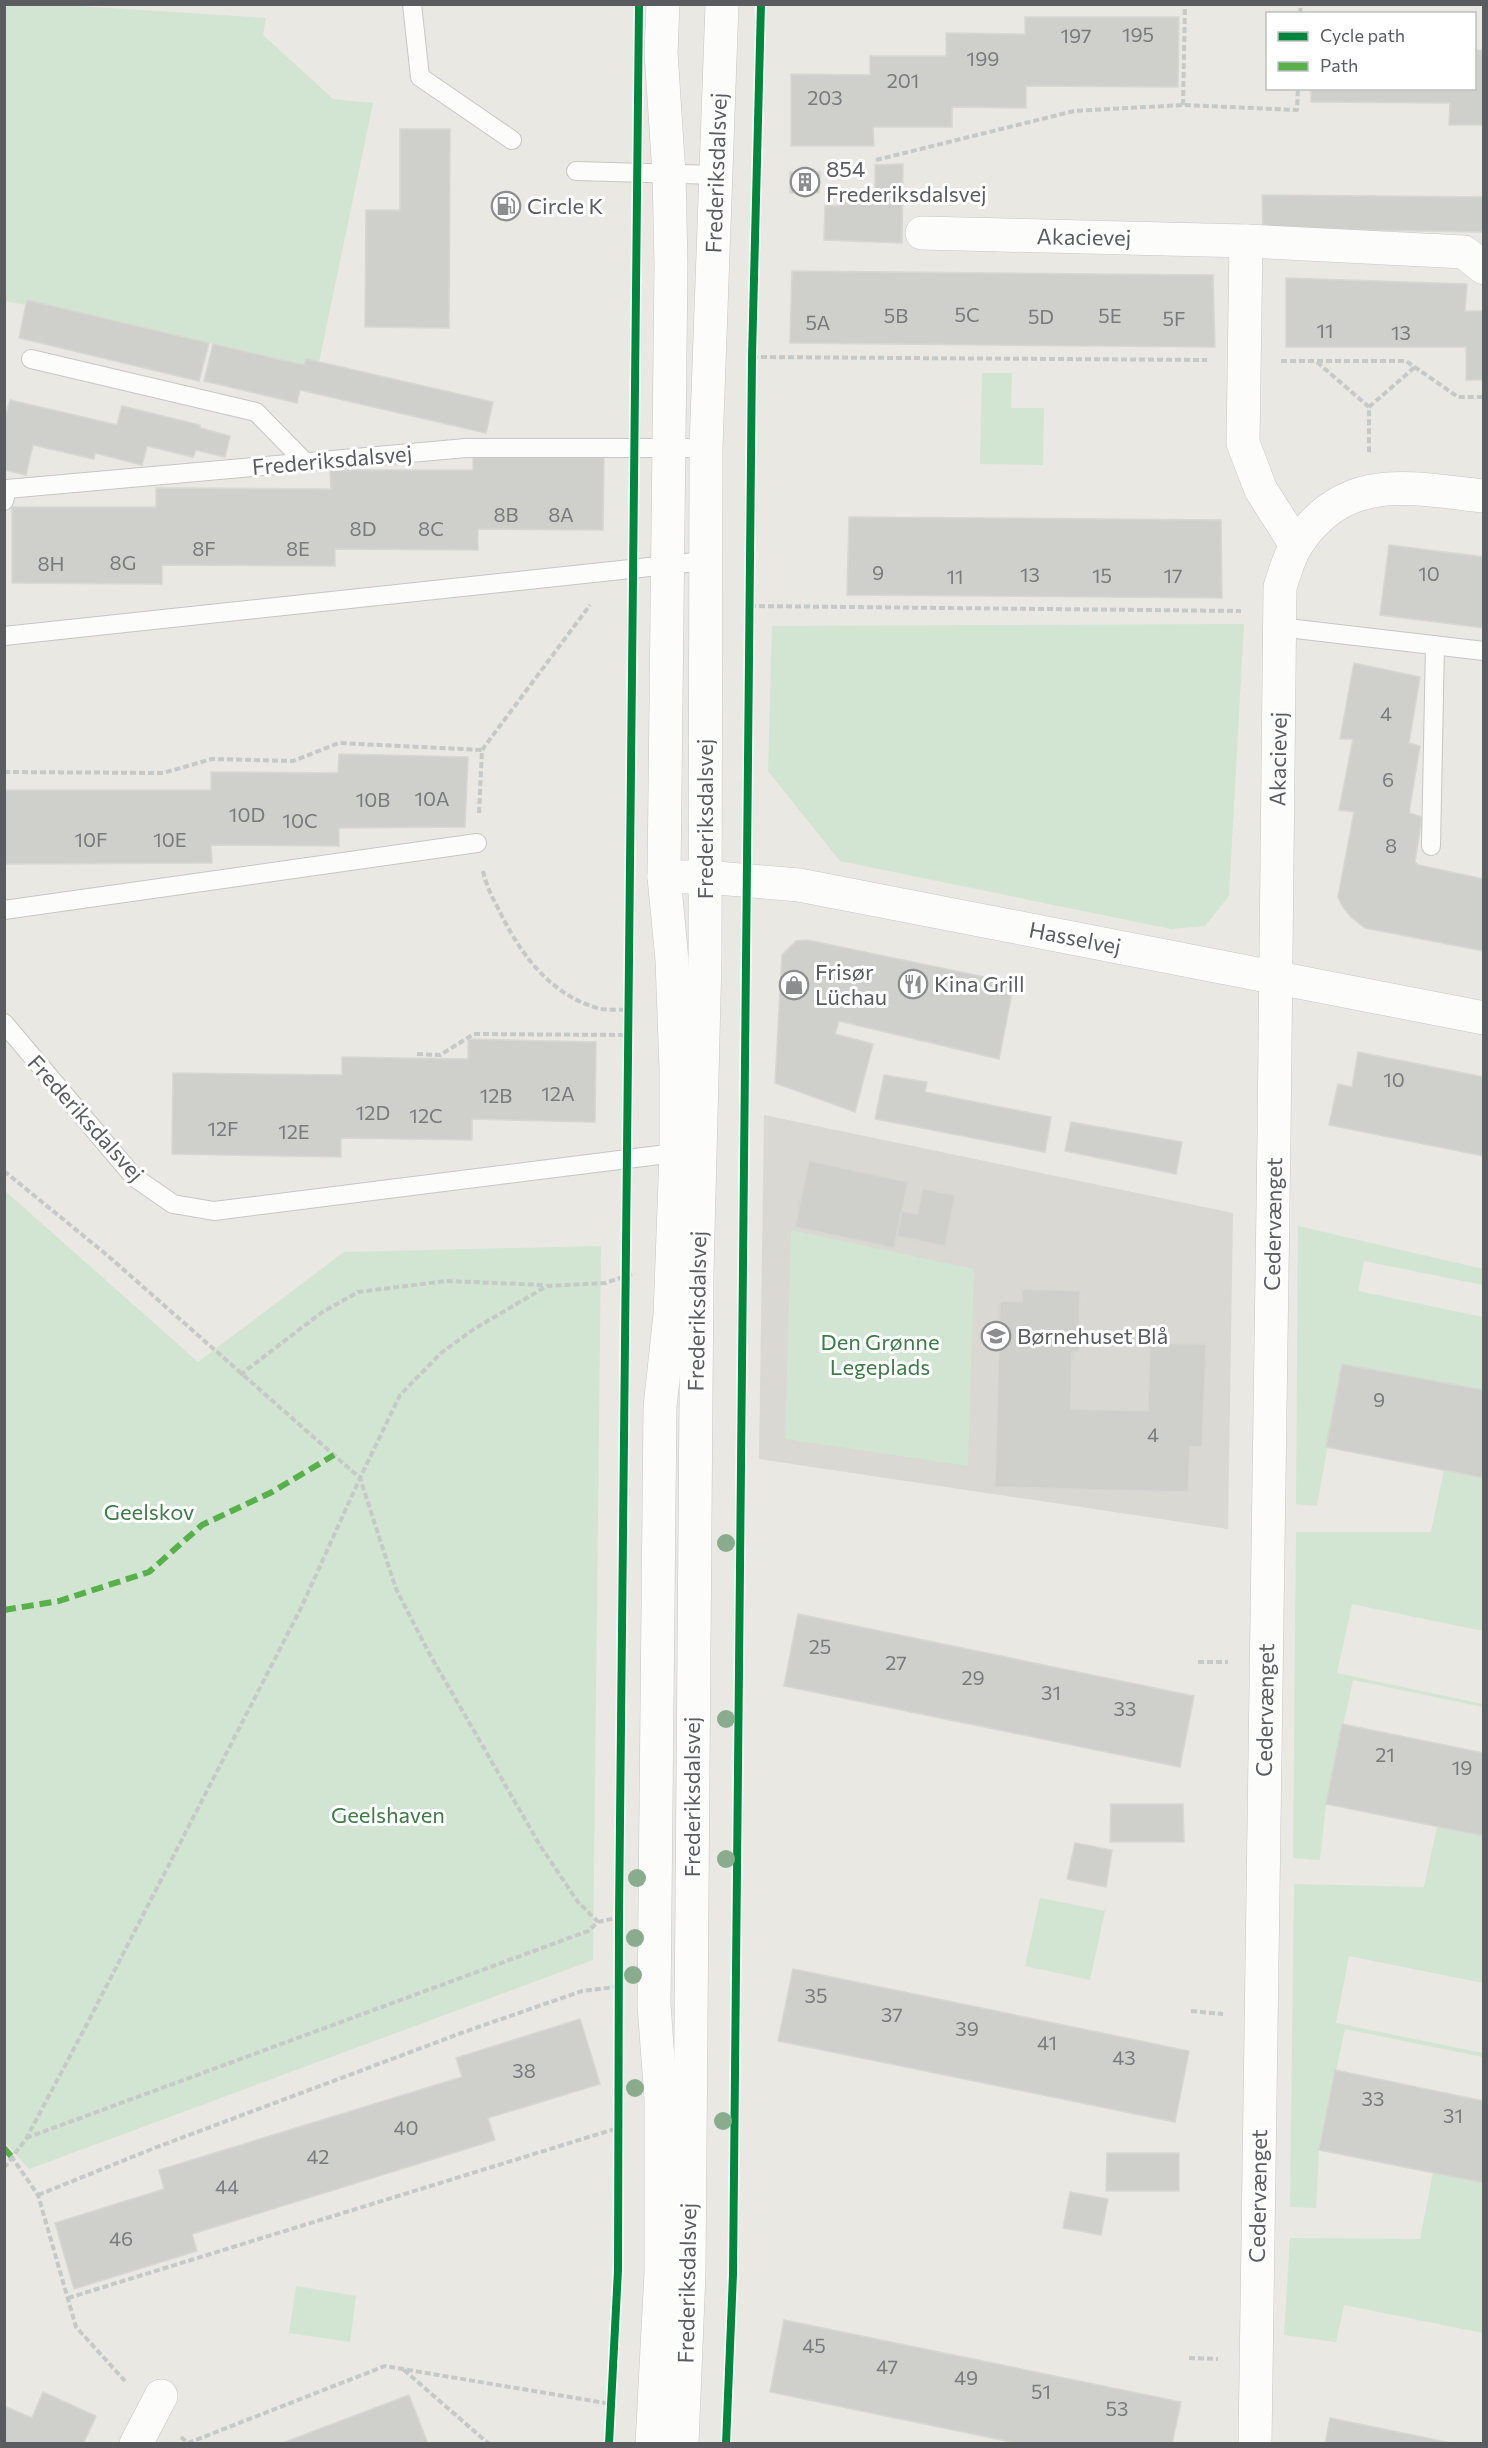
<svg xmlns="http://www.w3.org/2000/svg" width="1488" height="2448" font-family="Commissioner,sans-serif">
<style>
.education{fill:#d9d8d2}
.green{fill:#d2e4d2}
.building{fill:#cfcfcc;stroke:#d7d7d2;stroke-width:1.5}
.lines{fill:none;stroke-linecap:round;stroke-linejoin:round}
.service-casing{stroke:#c6c6c5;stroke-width:20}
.minor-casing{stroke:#c6c6c5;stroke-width:34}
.tertiary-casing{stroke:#c6c6c5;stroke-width:34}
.path{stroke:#c5c9c7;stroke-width:4;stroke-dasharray:6 3;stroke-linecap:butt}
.service{stroke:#fcfcfb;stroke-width:18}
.minor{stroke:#fcfcfb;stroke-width:33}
.tertiary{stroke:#fcfcfb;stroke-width:33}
.quiet{stroke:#58b04a;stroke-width:6;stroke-dasharray:12 6;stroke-linecap:butt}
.cycleway-casing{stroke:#fff;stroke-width:11}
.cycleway{stroke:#00873e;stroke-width:8}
.tree{fill:#8aac8e}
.labels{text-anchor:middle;stroke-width:6;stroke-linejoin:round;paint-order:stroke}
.number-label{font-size:20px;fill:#787a7c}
.poi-label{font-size:22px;fill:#5a5c60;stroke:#fff;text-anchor:start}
.street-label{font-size:22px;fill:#5a5c60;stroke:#fff}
.park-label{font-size:22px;fill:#3d7b49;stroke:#fff}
</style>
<rect width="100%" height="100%" fill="#e9e8e3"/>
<!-- education -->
<polygon class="education" points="764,1115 1233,1213 1228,1529 759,1459"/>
<!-- green -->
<g class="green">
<polygon points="5,5 62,5 266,18 263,35 333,99 373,103 319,362 306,359 304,365 28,300 26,305 5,301"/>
<polygon points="982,373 1012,373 1011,408 1044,408 1043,465 980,464"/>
<polygon points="1244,624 1229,896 1205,926 1171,929 840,861 768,771 772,626"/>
<polygon points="4,1190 198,1362 344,1252 601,1246 593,1960 29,2169 4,2141"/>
<polygon points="1298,1226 1483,1269 1483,1285 1364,1261 1358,1291 1483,1317 1483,1390 1342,1364 1317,1506 1296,1504"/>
<polygon points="791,1230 974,1269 968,1466 785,1439"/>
<polygon points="1444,1470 1483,1478 1483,1631 1352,1604 1337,1673 1483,1704 1483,1707 1353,1680 1326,1804 1320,1860 1293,1858 1296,1532 1431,1532"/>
<polygon points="1437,1827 1483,1836 1483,1983 1349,1956 1336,2023 1483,2053 1483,2057 1345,2029 1319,2150 1316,2208 1290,2207 1294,1884 1424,1887"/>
<polygon points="1040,1898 1105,1911 1090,1980 1025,1966"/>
<polygon points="1433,2173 1483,2183 1483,2333 1344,2305 1336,2342 1284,2335 1290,2238 1420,2239"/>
<polygon points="296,2286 356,2296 350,2342 289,2333"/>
</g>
<!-- building -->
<g class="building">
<polygon points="1025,17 1179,17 1178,87 1026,86 1026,108 952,107 952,127 873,127 874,146 791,146 791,74 870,75 870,56 946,56 946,33 1025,34"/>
<polygon points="1474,50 1484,50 1484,125 1449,125 1450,103 1311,102 1311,88 1474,88"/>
<polygon points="400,129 450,129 449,328 365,327 366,210 400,210"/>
<polygon points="903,164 902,243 824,240 825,206 842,205 842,193 875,192 875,165"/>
<polygon points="790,172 820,172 819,193 790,193"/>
<polygon points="1262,195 1484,197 1484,232 1263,228"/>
<polygon points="792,271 1213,275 1215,347 790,343"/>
<polygon points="1286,278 1467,284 1465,311 1484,311 1484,380 1466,380 1466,347 1286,347"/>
<polygon points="27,300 209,343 199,381 19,338"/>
<polygon points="213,344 304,365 306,359 493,402 486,433 300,390 297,403 204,381"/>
<polygon points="10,400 117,425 122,406 200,425 200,428 230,436 225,457 196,450 193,457 147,446 142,465 95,453 94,459 33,445 26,475 4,470 4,422"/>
<polygon points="473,454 604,455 603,530 478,529 478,550 335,549 335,566 162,565 162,584 12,583 12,507 156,507 156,488 331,489 330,470 473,470"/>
<polygon points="849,517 1221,520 1222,598 847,595"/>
<polygon points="1389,545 1484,557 1484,628 1380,615"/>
<polygon points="1354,663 1420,677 1409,743 1420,746 1409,813 1422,817 1415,862 1418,865 1484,879 1484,951 1365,928 1351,917 1343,907 1338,897 1354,812 1339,810 1353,739 1340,739"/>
<polygon points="339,754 468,757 465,827 339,828 339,846 211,845 212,863 4,864 4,790 211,790 211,772 338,773"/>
<polygon points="807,940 1014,983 999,1059 839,1021 835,1034 873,1044 855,1112 775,1083 782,955 796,941"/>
<polygon points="468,1039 596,1042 595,1122 472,1119 472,1140 341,1138 341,1157 172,1154 173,1073 342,1075 342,1057 468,1059"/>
<polygon points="1358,1052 1484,1077 1484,1156 1329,1125 1338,1084 1352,1087"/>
<polygon points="884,1075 927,1082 925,1092 1051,1117 1045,1152 875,1119"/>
<polygon points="1071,1122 1182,1142 1176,1174 1065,1151"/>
<polygon points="809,1161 908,1182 894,1248 795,1227"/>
<polygon points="923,1189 955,1195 945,1246 897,1236 902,1211 917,1214"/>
<polygon points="1022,1289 1080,1291 1079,1352 1072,1352 1071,1409 1148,1411 1150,1343 1206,1344 1202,1447 1190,1447 1188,1492 995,1487 1000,1301 1022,1302"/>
<polygon points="1342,1364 1484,1390 1484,1478 1326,1447"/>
<polygon points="798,1614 1194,1696 1180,1767 784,1686"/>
<polygon points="1342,1724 1484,1753 1484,1836 1326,1804"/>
<polygon points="1111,1804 1183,1804 1184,1842 1110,1842"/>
<polygon points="1075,1843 1112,1850 1106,1887 1067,1879"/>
<polygon points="793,1969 1189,2051 1175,2122 778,2041"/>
<polygon points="580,2019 600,2084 488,2118 495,2140 192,2234 197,2251 74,2289 55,2223 164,2189 159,2170 462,2077 456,2058"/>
<polygon points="1335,2070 1484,2101 1484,2183 1319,2150"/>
<polygon points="1107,2153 1179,2153 1179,2191 1106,2191"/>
<polygon points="1070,2192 1108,2199 1101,2235 1063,2228"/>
<polygon points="784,2320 1181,2402 1172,2444 1021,2444 770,2392"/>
<polygon points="43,2392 96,2416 83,2444 4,2444 4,2406 32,2418"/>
<polygon points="409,2395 428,2444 280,2444"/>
<polygon points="1330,2418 1456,2444 1325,2444"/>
</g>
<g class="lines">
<!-- service casing -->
<g class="service-casing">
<g id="service">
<polyline points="412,4 420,77 512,140"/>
<polyline points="576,171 717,175"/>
<polyline points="31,359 256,412 305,462"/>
<polyline points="4,501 7,489 466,448 706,448"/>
<polyline points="1279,627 1484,651"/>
<polyline points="4,636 705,561"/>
<polyline points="1431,846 1435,645"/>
<polyline points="4,910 477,843"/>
<polyline points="4,1023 134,1177 173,1204 214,1211 683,1152"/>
</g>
</g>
<!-- minor casing -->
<g class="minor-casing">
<g id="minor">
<polyline points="922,233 1246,241 1464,252 1484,268"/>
<polyline points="1246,241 1243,443 1261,490 1296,545"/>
<polyline points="664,877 705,877 799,885 1484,1018"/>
<polyline points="136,2444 161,2396"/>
<path d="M1255 2444 1274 1136 1280 587C1285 573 1289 556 1297 544 1346 471 1409 488 1484 496"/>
</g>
</g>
<!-- tertiary casing -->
<g class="tertiary-casing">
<g id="tertiary">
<polyline points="652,2444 661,2272 661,2099 654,2005 660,1407 670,1315 676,1153 676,1069 672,960 664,877 671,264 669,174 661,53 663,4"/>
<polyline points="682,2444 689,2273 697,1273 705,959 706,448 722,4"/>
</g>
</g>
<!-- path -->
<g class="path">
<polyline points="1300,14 1301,4"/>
<polyline points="1183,105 1185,4"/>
<polyline points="876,160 1074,111 1183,105 1297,110 1298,88"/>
<polyline points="752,357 1207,360"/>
<polyline points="1281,361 1406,361 1458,397 1484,397"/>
<polyline points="1317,362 1369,407 1369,454"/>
<polyline points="1369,407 1415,367"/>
<polyline points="750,606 1241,611"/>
<polyline points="4,772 163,773 212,759 293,761 339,743 482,750"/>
<polyline points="479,813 482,750 590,605"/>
<path d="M483 871C486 885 492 897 499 910 519 952 549 994 597 1008 607 1011 620 1009 630 1010"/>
<polyline points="417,1054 440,1055 474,1034 630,1035"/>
<polyline points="4,1171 107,1255 360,1478 396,1589 429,1653 541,1847 578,1902 598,1922"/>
<polyline points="240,1375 321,1313 358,1292 446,1281 545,1285"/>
<polyline points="1198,1662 1228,1662"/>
<polyline points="1191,2011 1223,2014"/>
<polyline points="26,2138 588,1931 598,1922 616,1918"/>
<polyline points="11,2156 38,2195 76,2327 125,2381"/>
<polyline points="4,2168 26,2139 88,2022 301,1608 360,1478 400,1395 441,1353 474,1329 547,1286 605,1283 635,1273"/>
<polyline points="38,2195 157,2147 464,2032 582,1991 615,1987"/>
<polyline points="68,2298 618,2128"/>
<polyline points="1189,2358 1218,2359"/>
<polyline points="404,2370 489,2444"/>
<polyline points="181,2437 188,2443 385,2366 611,2404"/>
</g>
<!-- service -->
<use href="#service" class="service"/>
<!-- minor -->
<use href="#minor" class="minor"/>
<!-- tertiary -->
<use href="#tertiary" class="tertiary"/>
<!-- quiet -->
<g class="quiet">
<polyline points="4,1610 59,1601 149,1572 202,1525 272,1492 334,1455"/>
<polyline points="4,2148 11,2156"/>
</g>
<!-- cycleway casing -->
<g class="cycleway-casing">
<g id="cycleway">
<polyline points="609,2444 618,2270 619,1917 639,4"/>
<polyline points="726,2444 733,2274 752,357 761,4"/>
</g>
</g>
<!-- cycleway -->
<use href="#cycleway" class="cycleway"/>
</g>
<!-- trees -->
<g class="tree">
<circle cx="726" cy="1543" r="9"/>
<circle cx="726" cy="1719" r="9"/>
<circle cx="726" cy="1859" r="9"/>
<circle cx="637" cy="1878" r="9"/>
<circle cx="635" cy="1938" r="9"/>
<circle cx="633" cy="1975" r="9"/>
<circle cx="635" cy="2088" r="9"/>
<circle cx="723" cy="2121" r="9"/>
</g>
<!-- icons -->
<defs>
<g id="building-ring" transform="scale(1.5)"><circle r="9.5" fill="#fff" stroke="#8c8d8e" stroke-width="1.5"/><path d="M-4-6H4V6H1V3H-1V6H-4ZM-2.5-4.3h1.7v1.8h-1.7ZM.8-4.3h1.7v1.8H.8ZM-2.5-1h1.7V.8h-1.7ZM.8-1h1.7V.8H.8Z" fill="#8c8d8e"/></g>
<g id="fuel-ring" transform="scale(1.5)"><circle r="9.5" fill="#fff" stroke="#8c8d8e" stroke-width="1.5"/><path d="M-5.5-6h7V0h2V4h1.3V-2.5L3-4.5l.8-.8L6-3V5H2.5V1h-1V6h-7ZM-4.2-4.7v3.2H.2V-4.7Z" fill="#8c8d8e"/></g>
<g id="restaurant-ring" transform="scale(1.5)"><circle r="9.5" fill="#fff" stroke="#8c8d8e" stroke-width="1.5"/><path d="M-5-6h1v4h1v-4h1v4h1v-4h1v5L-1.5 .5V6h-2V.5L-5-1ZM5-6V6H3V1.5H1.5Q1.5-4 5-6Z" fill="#8c8d8e"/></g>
<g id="shop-ring" transform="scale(1.5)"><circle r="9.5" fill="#fff" stroke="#8c8d8e" stroke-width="1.5"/><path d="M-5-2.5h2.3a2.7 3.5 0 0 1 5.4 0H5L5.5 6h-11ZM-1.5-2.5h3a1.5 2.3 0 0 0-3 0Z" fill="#8c8d8e"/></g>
<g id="school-ring" transform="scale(1.5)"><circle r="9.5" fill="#fff" stroke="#8c8d8e" stroke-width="1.5"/><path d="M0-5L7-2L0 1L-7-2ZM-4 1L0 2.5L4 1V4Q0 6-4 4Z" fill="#8c8d8e"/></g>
</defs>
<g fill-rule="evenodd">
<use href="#building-ring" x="805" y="182"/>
<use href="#fuel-ring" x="506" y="206"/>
<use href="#restaurant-ring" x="913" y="984"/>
<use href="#shop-ring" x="794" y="985"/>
<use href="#school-ring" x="996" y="1336"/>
</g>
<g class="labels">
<!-- number labels -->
<g class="number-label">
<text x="1138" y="42">195</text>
<text x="1076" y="43">197</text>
<text x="983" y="66">199</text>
<text x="903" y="88">201</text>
<text x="825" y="105">203</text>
<text x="967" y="322">5C</text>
<text x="896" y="323">5B</text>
<text x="1110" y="323">5E</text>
<text x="1041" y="324">5D</text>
<text x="1174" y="326">5F</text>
<text x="818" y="330">5A</text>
<text x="1325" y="338">11</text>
<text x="1401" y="340">13</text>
<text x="506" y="522">8B</text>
<text x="561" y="522">8A</text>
<text x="363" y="536">8D</text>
<text x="431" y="536">8C</text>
<text x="204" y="556">8F</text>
<text x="298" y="556">8E</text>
<text x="123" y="570">8G</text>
<text x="51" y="571">8H</text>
<text x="878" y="580">9</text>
<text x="1429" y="581">10</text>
<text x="1030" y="582">13</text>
<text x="1102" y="583">15</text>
<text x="1173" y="583">17</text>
<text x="955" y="584">11</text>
<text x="1386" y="721">4</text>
<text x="1388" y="787">6</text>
<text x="432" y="806">10A</text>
<text x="373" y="807">10B</text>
<text x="247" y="822">10D</text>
<text x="300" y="828">10C</text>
<text x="91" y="847">10F</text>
<text x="170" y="847">10E</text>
<text x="1391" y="853">8</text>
<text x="1394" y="1087">10</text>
<text x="558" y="1101">12A</text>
<text x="496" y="1103">12B</text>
<text x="373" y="1120">12D</text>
<text x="426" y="1123">12C</text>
<text x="223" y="1136">12F</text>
<text x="294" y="1139">12E</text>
<text x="1379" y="1407">9</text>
<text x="1153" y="1442">4</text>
<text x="820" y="1654">25</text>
<text x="896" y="1670">27</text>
<text x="973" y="1685">29</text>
<text x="1051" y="1700">31</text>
<text x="1125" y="1716">33</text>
<text x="1385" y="1762">21</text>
<text x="1462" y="1775">19</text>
<text x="816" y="2003">35</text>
<text x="892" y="2022">37</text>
<text x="967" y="2036">39</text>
<text x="1047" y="2050">41</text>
<text x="1124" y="2065">43</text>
<text x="524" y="2078">38</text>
<text x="1373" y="2106">33</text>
<text x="1453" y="2123">31</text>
<text x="406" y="2135">40</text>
<text x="318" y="2164">42</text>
<text x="227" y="2194">44</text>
<text x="121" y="2246">46</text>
<text x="814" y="2353">45</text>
<text x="887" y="2374">47</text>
<text x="966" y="2385">49</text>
<text x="1041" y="2399">51</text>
<text x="1117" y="2416">53</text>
</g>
<!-- poi labels -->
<g class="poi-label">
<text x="826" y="177">854<tspan x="826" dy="25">Frederiksdalsvej</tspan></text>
<text x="527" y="214">Circle K</text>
<text x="815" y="980">Frisør<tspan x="815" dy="25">Lüchau</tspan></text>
<text x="934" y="992">Kina Grill</text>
<text x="1017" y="1344">Børnehuset Blå</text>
</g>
<!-- street labels -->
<g class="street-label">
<text transform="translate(716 173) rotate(-88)" y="8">Frederiksdalsvej</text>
<text transform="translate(1084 237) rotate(1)" y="8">Akacievej</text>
<text transform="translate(332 460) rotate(-5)" y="8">Frederiksdalsvej</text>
<text transform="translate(1278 759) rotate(-89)" y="8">Akacievej</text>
<text transform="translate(705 819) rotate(-90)" y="8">Frederiksdalsvej</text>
<text transform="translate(1075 938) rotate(11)" y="8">Hasselvej</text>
<text transform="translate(86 1118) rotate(48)" y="8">Frederiksdalsvej</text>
<text transform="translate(1273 1224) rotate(-89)" y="8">Cedervænget</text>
<text transform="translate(697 1311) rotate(-89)" y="8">Frederiksdalsvej</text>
<text transform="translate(1265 1710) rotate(-89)" y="8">Cedervænget</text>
<text transform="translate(692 1797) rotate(-90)" y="8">Frederiksdalsvej</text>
<text transform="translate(1258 2196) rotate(-89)" y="8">Cedervænget</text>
<text transform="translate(687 2283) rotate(-89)" y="8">Frederiksdalsvej</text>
</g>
<!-- park labels -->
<g class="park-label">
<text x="880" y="1350">Den Grønne<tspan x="880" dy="25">Legeplads</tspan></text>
<text x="149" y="1520">Geelskov</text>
<text x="388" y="1823">Geelshaven</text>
</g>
</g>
<!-- border -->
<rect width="1488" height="2448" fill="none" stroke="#5a5c60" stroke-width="12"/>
<!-- legend -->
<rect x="1266" y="12" width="210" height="78" fill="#ffffff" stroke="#bdbebf" stroke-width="1.5"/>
<rect x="1278" y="32" width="30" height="9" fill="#00873e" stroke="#bdbebf" stroke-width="1.5"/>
<text x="1320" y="42" font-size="18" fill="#5a5c60">Cycle path</text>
<rect x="1278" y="62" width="30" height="9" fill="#58b04a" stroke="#bdbebf" stroke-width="1.5"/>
<text x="1320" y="72" font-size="18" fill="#5a5c60">Path</text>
</svg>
